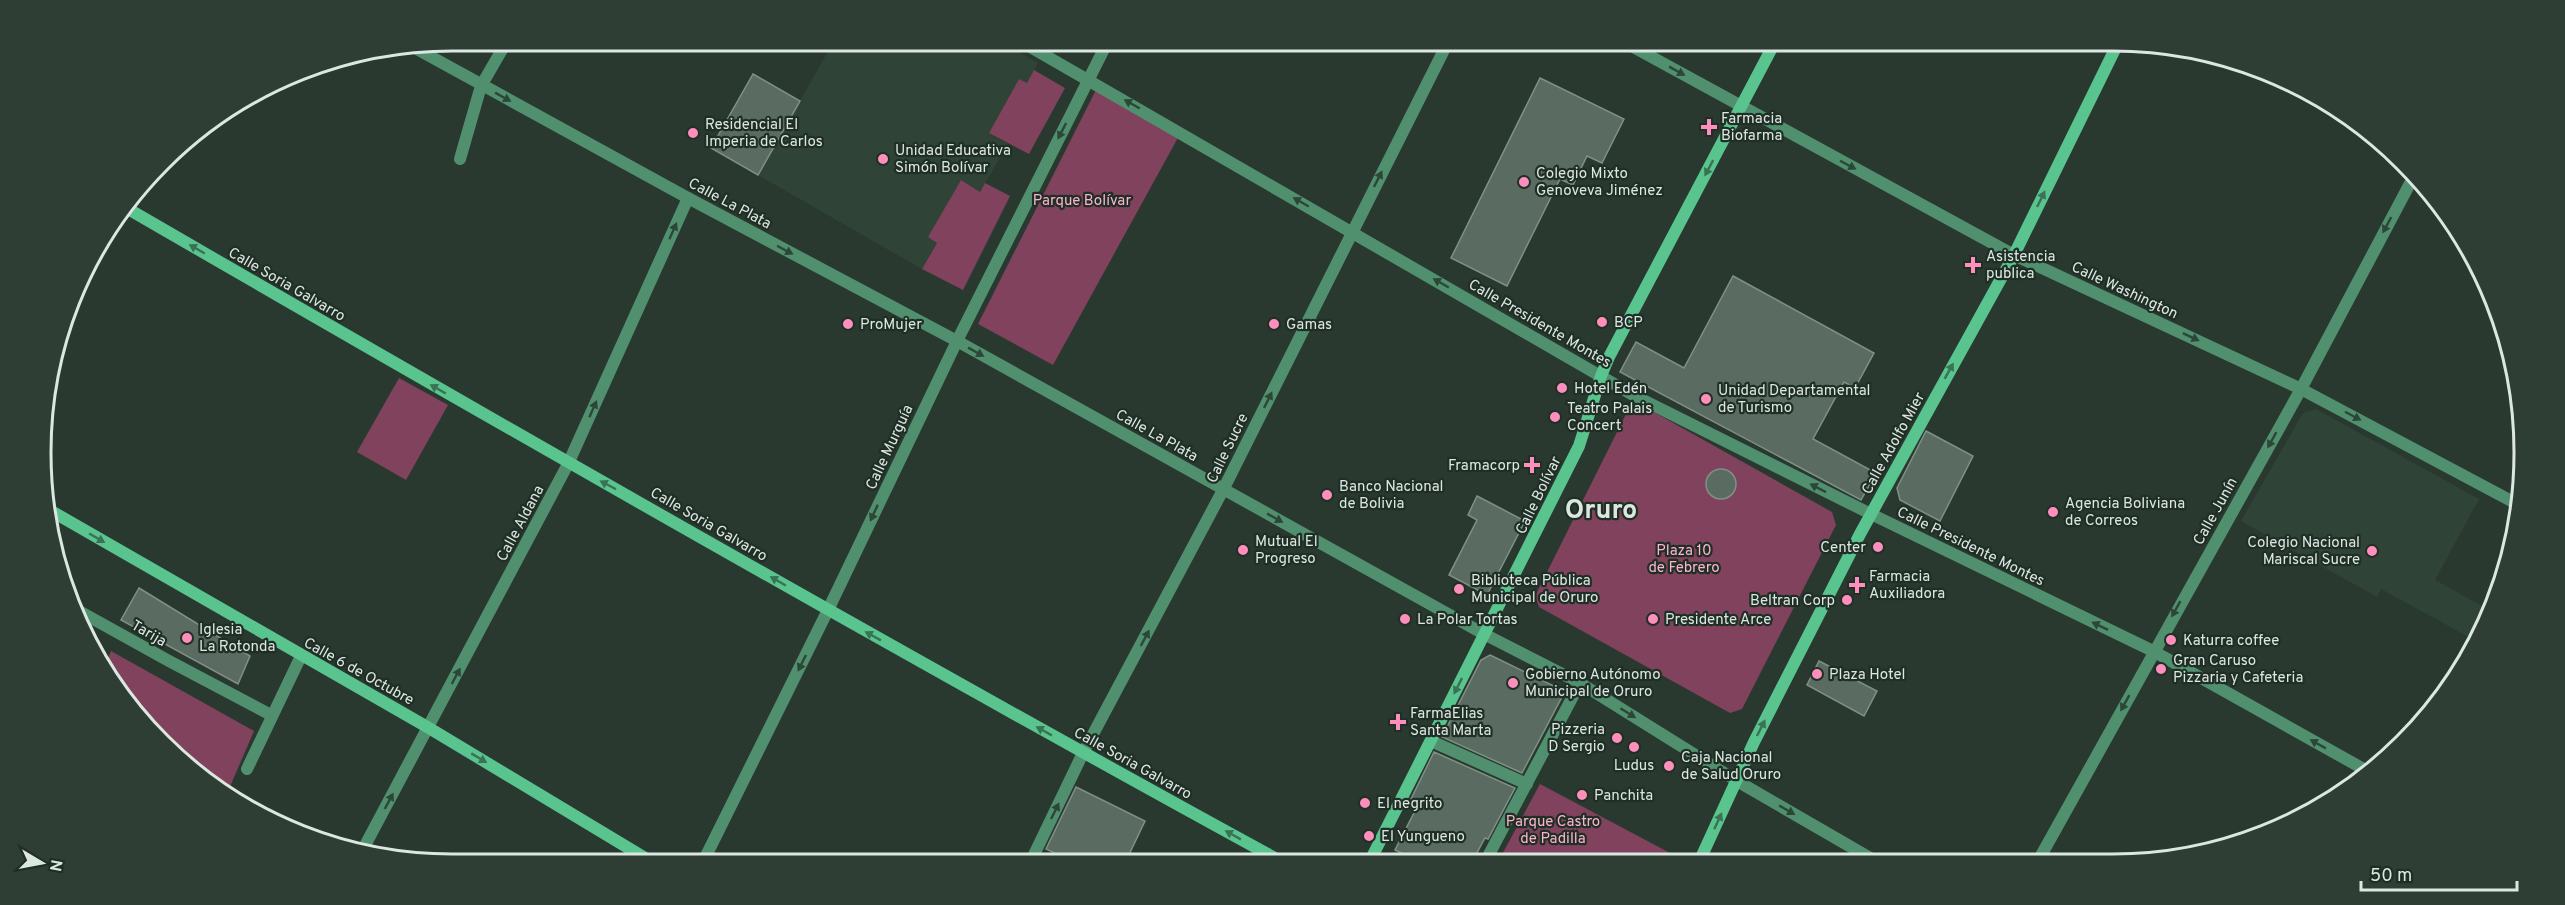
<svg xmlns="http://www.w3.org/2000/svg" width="2565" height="905" font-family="Overpass,sans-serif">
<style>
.built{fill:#2f4437}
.green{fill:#80425c}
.building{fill:#5a6c61;stroke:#7f9186;stroke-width:1.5}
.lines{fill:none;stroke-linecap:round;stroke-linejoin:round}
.pedestrian{stroke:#51906e;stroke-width:12}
.minor{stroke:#51906e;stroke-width:12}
.secondary{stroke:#59c48e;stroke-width:12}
.oneway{fill:#2c4738}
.oneway2{fill:#397255}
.poi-dot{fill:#fe8ebc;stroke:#1f2f26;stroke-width:2}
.labels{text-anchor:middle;stroke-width:4.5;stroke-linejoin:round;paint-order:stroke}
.poi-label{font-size:15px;fill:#dde7e1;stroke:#1f2f26;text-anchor:start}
.park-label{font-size:15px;fill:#fdb2ce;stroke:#1f2f26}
.street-label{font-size:15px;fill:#dde7e1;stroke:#1f2f26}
.town-label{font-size:27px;font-weight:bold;fill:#dde7e1;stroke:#1f2f26}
.rim{fill:none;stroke:#dde7e1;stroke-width:3}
</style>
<rect width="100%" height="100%" fill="#293930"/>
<!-- built -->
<g class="built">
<polygon points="1007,45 1038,63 1027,83 1019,79 989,133 1008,144 980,192 961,180 929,237 937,242 922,269 758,175 831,46"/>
<polygon points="2316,409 2479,499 2435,580 2489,610 2476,641 2381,589 2377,597 2241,521 2303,413"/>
</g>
<!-- green -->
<g class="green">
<polygon points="1034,70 1065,88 1029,154 989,133 1019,79 1027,83"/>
<polygon points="1098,86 1180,134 1053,365 978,324"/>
<polygon points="961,180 980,192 985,183 1010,196 963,290 922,269 937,243 928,237"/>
<polygon points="399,378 448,405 406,480 357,452"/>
<polygon points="1643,406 1832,512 1836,525 1742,709 1730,713 1539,607 1535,596 1626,414"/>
<path d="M111 651 254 731 229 789C220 784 209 781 200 775 168 757 119 701 104 668Z"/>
<polygon points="1540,784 1687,862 1498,862"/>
</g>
<!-- building -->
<g class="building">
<polygon points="753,74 800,101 758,175 711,148"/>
<polygon points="1540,78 1624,119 1602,163 1587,156 1573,185 1560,179 1507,286 1451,258"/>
<polygon points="1733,276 1874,353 1855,388 1844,382 1813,439 1876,473 1861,500 1620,372 1636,342 1684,368"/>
<polygon points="1926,431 1973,456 1940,521 1900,500 1897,488"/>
<circle cx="1721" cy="484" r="15"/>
<polygon points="1477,496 1525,521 1487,595 1449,575 1477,520 1468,515"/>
<polygon points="139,588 250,656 238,684 121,620"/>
<polygon points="1490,655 1558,688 1562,697 1522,773 1442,737 1481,660"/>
<polygon points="1819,661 1877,691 1864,716 1807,685"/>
<polygon points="1434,752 1515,788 1488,839 1485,838 1472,862 1420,862 1395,850 1419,803 1411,799"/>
<polygon points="1076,787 1145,821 1125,863 1075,863 1046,849"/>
</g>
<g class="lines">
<!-- pedestrian -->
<g class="pedestrian">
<polyline points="460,159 481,86"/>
<polyline points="1431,741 1527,784"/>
<polyline points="1485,862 1580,683"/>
</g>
<!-- minor -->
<g class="minor">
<polyline points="1626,43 2014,255 2301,389 2519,505"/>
<polyline points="1027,45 1635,396 1871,514 2153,651 2369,772"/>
<polyline points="415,48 688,198 957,341 1484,634 1580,683 1737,781 1877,862"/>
<polyline points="481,86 503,48"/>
<polyline points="77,610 169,661 271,715"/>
<polyline points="247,769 301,656"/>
<polyline points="361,853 568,464 688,198"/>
<polyline points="2038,861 2301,389 2415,174"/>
<polyline points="1030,863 1083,753 1223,490 1447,44"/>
<polyline points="702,864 828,610 957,341 1106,45"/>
</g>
<!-- secondary -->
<g class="secondary">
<path d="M123 206C508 429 894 650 1284 863"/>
<polyline points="46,508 429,728 655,864"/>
<polyline points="1699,862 1754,742 1860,534 2014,255 2119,41"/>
<polyline points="1369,863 1579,446 1601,376 1609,357 1775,42"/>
</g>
</g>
<!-- one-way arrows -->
<defs><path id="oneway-solid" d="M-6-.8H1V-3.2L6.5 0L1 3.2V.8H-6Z" transform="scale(1.5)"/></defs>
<g class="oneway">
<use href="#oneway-solid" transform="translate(1677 71) rotate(29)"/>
<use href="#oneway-solid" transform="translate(503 97) rotate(29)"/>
<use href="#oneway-solid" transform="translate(1132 104) rotate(-150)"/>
<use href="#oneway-solid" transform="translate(1062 131) rotate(117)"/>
<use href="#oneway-solid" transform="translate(1848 165) rotate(28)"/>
<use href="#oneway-solid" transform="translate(1378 179) rotate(-63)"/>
<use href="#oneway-solid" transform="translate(1301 202) rotate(-150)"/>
<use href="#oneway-solid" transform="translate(2387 225) rotate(118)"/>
<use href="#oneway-solid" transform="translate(673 231) rotate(-66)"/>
<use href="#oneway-solid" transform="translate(785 250) rotate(28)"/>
<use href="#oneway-solid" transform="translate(1441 283) rotate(-150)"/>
<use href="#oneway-solid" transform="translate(2191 337) rotate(25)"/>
<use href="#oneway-solid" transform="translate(976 352) rotate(29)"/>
<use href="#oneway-solid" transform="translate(1268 400) rotate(-64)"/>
<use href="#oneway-solid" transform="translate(593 409) rotate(-66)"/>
<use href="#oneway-solid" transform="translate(2353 416) rotate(28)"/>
<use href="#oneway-solid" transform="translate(2272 440) rotate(119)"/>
<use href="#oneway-solid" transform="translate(1818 488) rotate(-153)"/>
<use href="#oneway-solid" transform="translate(874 513) rotate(115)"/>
<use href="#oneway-solid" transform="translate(1275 518) rotate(29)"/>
<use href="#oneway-solid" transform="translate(2176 609) rotate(119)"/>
<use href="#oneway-solid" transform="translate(2100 626) rotate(-154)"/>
<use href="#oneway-solid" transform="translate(1145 638) rotate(-62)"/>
<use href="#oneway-solid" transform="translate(802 663) rotate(116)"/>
<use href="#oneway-solid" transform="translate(456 676) rotate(-62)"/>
<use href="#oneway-solid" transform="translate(2125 703) rotate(119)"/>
<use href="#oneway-solid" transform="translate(1628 713) rotate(32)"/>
<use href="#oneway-solid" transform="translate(2318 744) rotate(-151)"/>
<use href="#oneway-solid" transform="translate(389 801) rotate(-62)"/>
<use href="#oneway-solid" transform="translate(1787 810) rotate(30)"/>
<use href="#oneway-solid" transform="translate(1055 811) rotate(-64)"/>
</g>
<g class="oneway2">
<use href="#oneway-solid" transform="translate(1709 168) rotate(118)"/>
<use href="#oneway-solid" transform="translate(2041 199) rotate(-64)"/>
<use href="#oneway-solid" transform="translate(197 249) rotate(-150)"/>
<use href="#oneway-solid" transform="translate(1949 371) rotate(-61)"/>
<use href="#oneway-solid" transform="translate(438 389) rotate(-150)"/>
<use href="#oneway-solid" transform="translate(608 485) rotate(-152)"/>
<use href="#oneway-solid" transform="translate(97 538) rotate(30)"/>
<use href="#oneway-solid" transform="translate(778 581) rotate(-150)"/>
<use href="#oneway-solid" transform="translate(873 636) rotate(-151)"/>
<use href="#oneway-solid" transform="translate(1458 686) rotate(117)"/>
<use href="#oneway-solid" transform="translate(1761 728) rotate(-63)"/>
<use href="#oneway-solid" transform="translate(1044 731) rotate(-151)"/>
<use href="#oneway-solid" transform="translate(479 758) rotate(31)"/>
<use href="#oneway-solid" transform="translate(1718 821) rotate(-65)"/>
<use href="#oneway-solid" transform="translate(1233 835) rotate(-151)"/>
</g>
<!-- markers -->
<g class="poi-dot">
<path d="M1706 118h6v6h6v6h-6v6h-6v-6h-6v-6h6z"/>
<circle cx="693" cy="133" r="6"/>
<circle cx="883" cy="159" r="6"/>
<circle cx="1524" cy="182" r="6"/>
<path d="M1970 256h6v6h6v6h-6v6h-6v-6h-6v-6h6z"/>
<circle cx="1602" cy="322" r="6"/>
<circle cx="848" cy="324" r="6"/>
<circle cx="1274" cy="324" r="6"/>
<circle cx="1562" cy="388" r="6"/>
<circle cx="1706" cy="399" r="6"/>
<circle cx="1555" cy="417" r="6"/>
<path d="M1529 456h6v6h6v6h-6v6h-6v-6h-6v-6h6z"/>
<circle cx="1327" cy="495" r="6"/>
<circle cx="2053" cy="512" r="6"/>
<circle cx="1878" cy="547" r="6"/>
<circle cx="1243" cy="550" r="6"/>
<circle cx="2372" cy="551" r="6"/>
<path d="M1854 576h6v6h6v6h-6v6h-6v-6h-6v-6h6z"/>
<circle cx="1459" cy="589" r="6"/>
<circle cx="1847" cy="600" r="6"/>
<circle cx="1405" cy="619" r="6"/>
<circle cx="1653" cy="619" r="6"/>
<circle cx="187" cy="638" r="6"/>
<circle cx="2171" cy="640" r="6"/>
<circle cx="2161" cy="669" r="6"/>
<circle cx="1817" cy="674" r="6"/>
<circle cx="1513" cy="683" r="6"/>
<path d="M1395 713h6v6h6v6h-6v6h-6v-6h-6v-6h6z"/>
<circle cx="1617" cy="738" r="6"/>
<circle cx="1634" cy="747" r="6"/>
<circle cx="1669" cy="766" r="6"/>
<circle cx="1582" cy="795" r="6"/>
<circle cx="1365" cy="803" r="6"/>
<circle cx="1369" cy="836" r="6"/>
</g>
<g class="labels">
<!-- poi labels -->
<g class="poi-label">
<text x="1721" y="123">Farmacia<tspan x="1721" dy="17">Biofarma</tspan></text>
<text x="705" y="129">Residencial El<tspan x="705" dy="17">Imperia de Carlos</tspan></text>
<text x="895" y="155">Unidad Educativa<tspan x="895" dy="17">Simón Bolívar</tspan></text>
<text x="1536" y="178">Colegio Mixto<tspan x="1536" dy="17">Genoveva Jiménez</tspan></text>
<text x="1986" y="261">Asistencia<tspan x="1986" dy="17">publica</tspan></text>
<text x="1614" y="327">BCP</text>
<text x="860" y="329">ProMujer</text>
<text x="1286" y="329">Gamas</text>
<text x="1574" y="393">Hotel Edén</text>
<text x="1718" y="395">Unidad Departamental<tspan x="1718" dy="17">de Turismo</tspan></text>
<text x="1567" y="413">Teatro Palais<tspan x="1567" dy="17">Concert</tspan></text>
<text x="1520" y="470" text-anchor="end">Framacorp</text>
<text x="1339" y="491">Banco Nacional<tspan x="1339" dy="17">de Bolivia</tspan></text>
<text x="2065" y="508">Agencia Boliviana<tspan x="2065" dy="17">de Correos</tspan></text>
<text x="1255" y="546">Mutual El<tspan x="1255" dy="17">Progreso</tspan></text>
<text x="2360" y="547" text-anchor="end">Colegio Nacional<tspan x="2360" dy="17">Mariscal Sucre</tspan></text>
<text x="1866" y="552" text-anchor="end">Center</text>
<text x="1869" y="581">Farmacia<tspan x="1869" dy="17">Auxiliadora</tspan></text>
<text x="1471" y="585">Biblioteca Pública<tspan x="1471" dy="17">Municipal de Oruro</tspan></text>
<text x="1835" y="605" text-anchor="end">Beltran Corp</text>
<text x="1417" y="624">La Polar Tortas</text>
<text x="1665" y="624">Presidente Arce</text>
<text x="199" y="634">Iglesia<tspan x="199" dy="17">La Rotonda</tspan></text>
<text x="2183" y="645">Katurra coffee</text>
<text x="2173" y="665">Gran Caruso<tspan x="2173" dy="17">Pizzaria y Cafeteria</tspan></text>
<text x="1525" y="679">Gobierno Autónomo<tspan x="1525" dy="17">Municipal de Oruro</tspan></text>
<text x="1829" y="679">Plaza Hotel</text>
<text x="1410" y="718">FarmaElias<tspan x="1410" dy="17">Santa Marta</tspan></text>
<text x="1605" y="734" text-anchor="end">Pizzeria<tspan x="1605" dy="17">D Sergio</tspan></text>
<text x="1681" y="762">Caja Nacional<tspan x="1681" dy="17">de Salud Oruro</tspan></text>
<text x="1634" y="770" text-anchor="middle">Ludus</text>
<text x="1594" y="800">Panchita</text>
<text x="1377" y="808">El negrito</text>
<text x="1381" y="841">El Yungueno</text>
</g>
<!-- park labels -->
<g class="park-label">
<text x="1082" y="205">Parque Bolívar</text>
<text x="1684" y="555">Plaza 10<tspan x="1684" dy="17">de Febrero</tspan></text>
<text x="1553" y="826">Parque Castro<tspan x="1553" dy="17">de Padilla</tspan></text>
</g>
<!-- street labels -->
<g class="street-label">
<text transform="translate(730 203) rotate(28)" y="5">Calle La Plata</text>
<text transform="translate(287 284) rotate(30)" y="5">Calle Soria Galvarro</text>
<text transform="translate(2125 290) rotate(25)" y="5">Calle Washington</text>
<text transform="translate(1540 323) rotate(30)" y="5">Calle Presidente Montes</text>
<text transform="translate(1157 435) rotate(29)" y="5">Calle La Plata</text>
<text transform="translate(1893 443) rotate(-61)" y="5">Calle Adolfo Mier</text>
<text transform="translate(889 447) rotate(-65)" y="5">Calle Murguía</text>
<text transform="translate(1227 448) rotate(-64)" y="5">Calle Sucre</text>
<text transform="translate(1538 495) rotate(-64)" y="5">Calle Bolívar</text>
<text transform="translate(2215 511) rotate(-61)" y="5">Calle Junín</text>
<text transform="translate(520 523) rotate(-62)" y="5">Calle Aldana</text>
<text transform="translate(709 524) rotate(30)" y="5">Calle Soria Galvarro</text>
<text transform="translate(1971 546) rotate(26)" y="5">Calle Presidente Montes</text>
<text transform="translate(149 633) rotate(30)" y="5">Tarija</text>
<text transform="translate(359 671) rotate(29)" y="5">Calle 6 de Octubre</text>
<text transform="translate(1133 763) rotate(29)" y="5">Calle Soria Galvarro</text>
</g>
<!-- town labels -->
<g class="town-label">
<text x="1601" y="518">Oruro</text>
</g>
</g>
<!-- crop -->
<path d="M0 0H2565V905H0ZM452 51H2113A401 401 0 0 1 2514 452V453A401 401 0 0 1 2113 854H452A401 401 0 0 1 51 453V452A401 401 0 0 1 452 51Z" fill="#2e3e35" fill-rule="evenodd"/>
<path class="rim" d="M452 51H2113A401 401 0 0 1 2514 452V453A401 401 0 0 1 2113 854H452A401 401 0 0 1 51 453V452A401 401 0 0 1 452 51Z"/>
<!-- north arrow -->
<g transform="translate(42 863) rotate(100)" stroke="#1f2f26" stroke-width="4.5" paint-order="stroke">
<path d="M0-4.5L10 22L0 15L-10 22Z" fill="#dde7e1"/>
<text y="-9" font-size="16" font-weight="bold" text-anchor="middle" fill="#dde7e1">N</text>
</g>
<!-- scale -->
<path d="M2361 881v9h156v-9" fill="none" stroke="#dde7e1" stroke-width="3"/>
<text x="2370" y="881" font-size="18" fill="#dde7e1" stroke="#1f2f26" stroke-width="4.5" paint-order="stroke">50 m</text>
</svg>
